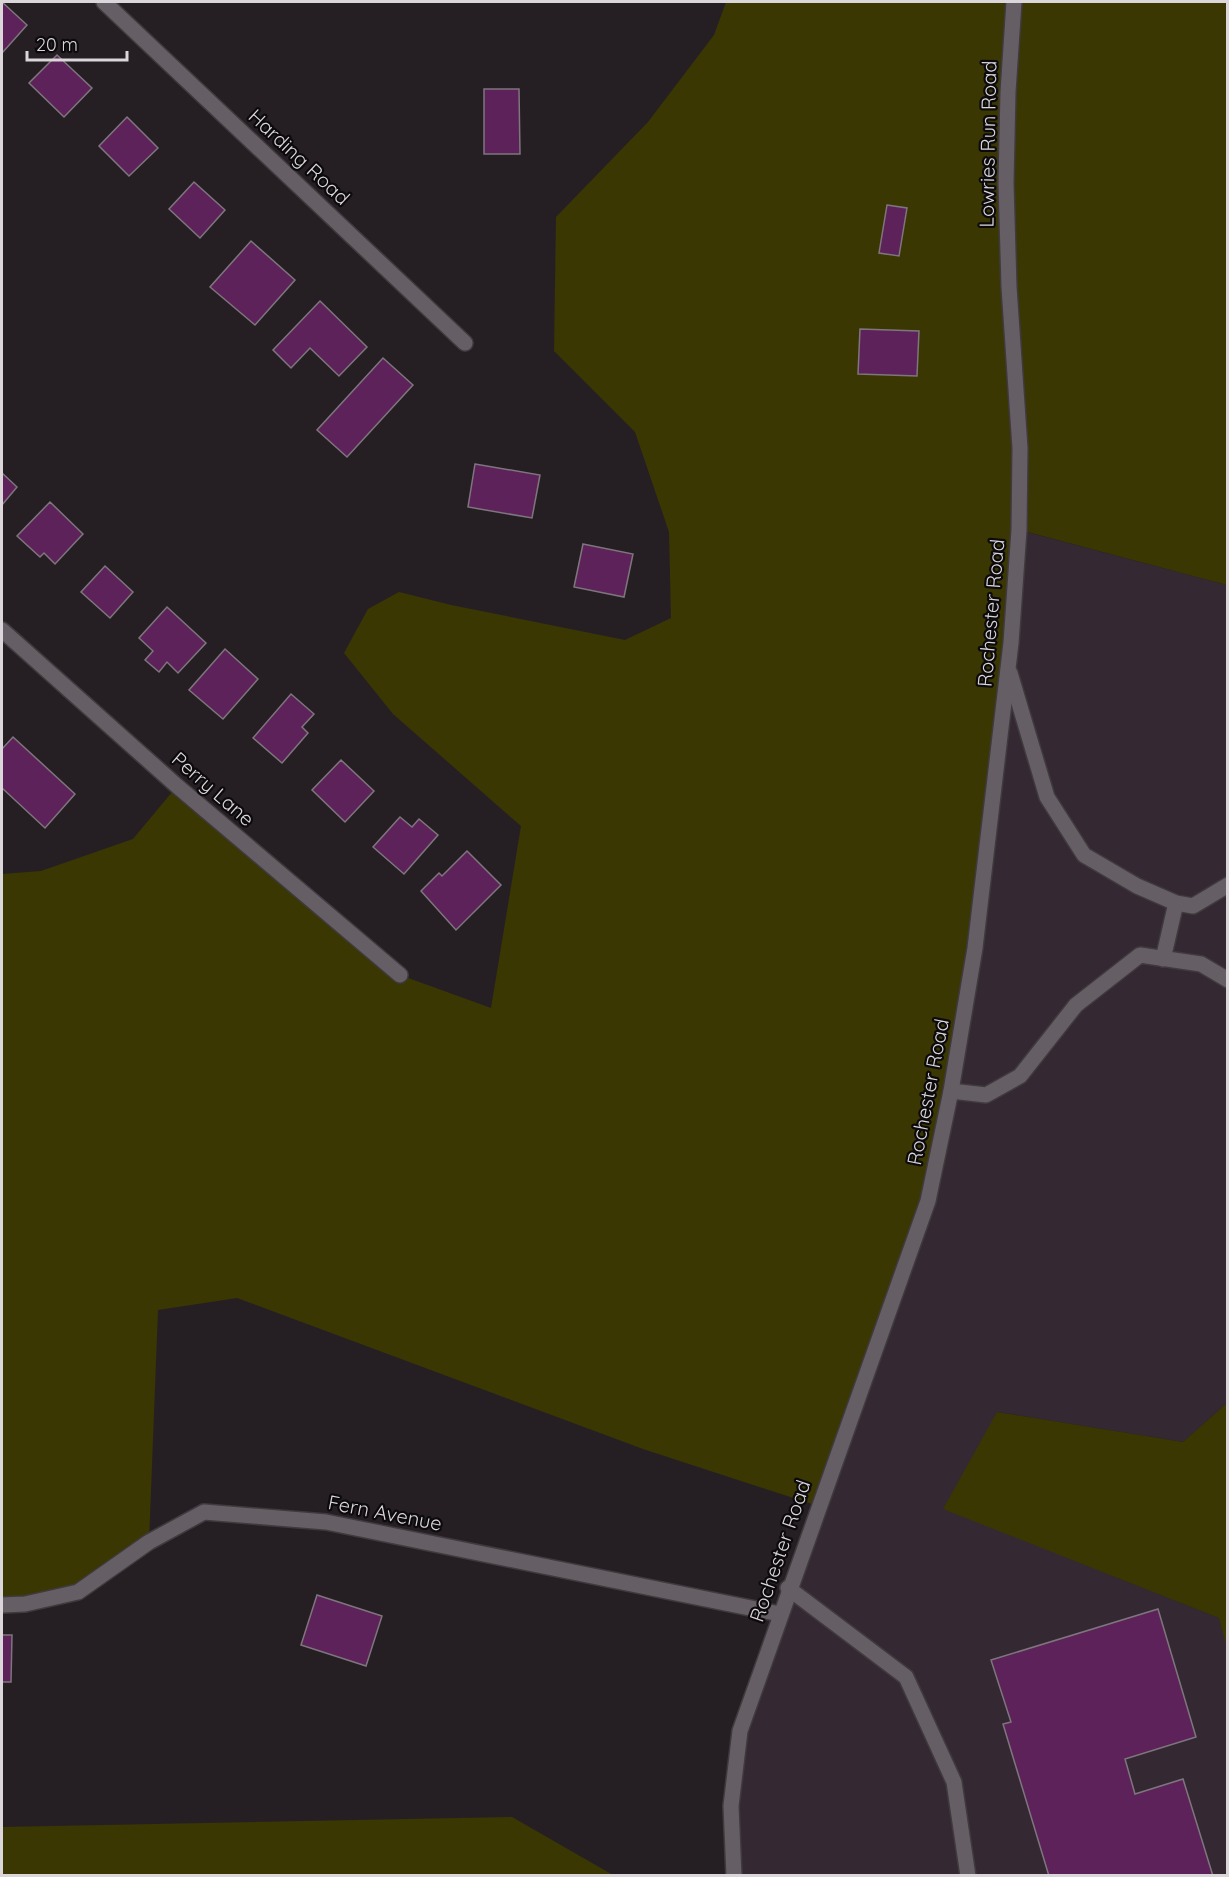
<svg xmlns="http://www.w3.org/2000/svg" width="1229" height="1877" font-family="Quicksand,sans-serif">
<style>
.built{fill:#342932}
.green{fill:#3a3703}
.building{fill:#5e225a;stroke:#7d767c;stroke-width:1.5}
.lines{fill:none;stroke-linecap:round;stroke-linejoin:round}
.minor-casing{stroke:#3f3a3e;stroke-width:18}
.minor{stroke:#655e64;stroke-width:15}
.labels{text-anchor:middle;stroke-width:4.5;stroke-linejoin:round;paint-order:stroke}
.street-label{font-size:20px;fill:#dad6d9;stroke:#0c0a0c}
</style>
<rect width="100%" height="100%" fill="#251f24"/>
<!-- built -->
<polygon class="built" points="1019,530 1227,585 1227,1403 1183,1442 998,1412 944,1508 1219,1618 1228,1648 1227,1875 734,1876 740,1731 895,1290"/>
<!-- green -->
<g class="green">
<polygon points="726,2 1227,2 1227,585 1020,530 975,948 928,1201 818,1506 643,1449 237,1298 158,1310 149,1542 78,1592 2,1605 2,874 41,871 133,839 177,786 400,975 491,1008 521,826 393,714 344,653 368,609 399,592 451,605 625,640 671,618 669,532 635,432 554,351 556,217 648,122 714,35"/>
<polygon points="1227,1403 1227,1648 1219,1618 943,1509 997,1412 1183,1442"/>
<polygon points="512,1817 613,1875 2,1875 2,1827"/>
</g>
<!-- building -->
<g class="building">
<polygon points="2,2 27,25 3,52 2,51"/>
<polygon points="57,55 92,88 64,117 29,83"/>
<polygon points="484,89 519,89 520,154 484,154"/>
<polygon points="127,117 158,148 129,176 99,146"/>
<polygon points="194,182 225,210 200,238 169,209"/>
<polygon points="887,205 907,208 899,256 879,253"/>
<polygon points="251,241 295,280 255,325 210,287"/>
<polygon points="320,301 367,347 339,376 310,348 291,368 273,350"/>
<polygon points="860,329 919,331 917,376 858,374"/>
<polygon points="383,358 413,385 347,457 317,430"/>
<polygon points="475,464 540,475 532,518 468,507"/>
<polygon points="2,473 17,487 2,505"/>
<polygon points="50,502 83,534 55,564 44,553 40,557 17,536"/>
<polygon points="583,544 633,554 624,597 574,587"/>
<polygon points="105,566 133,592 110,618 81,592"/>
<polygon points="167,607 206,643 178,673 167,662 159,672 145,660 153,651 139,638"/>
<polygon points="225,649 258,679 223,719 189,690"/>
<polygon points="291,694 314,714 302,727 308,733 282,763 253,738"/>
<polygon points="13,737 75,794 45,828 2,788 2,749"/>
<polygon points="341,760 374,791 345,822 312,790"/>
<polygon points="400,817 412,827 419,819 438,835 404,874 373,847"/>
<polygon points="467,851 501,885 456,930 421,891 439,873 442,876"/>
<polygon points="317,1595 382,1616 366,1666 301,1645"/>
<polygon points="1158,1609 1196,1737 1125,1759 1135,1794 1183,1779 1213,1876 1049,1876 1003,1724 1011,1722 991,1660"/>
<polygon points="2,1635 12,1635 11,1682 2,1682"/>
</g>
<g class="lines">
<!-- minor casing -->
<g class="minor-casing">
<g id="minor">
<polyline points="104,2 465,343"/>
<polyline points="2,630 177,786 400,975"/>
<polyline points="1010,673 1047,797 1084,855 1137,886 1176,903 1193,906 1228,885"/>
<polyline points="1163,959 1176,903"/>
<polyline points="951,1091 986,1095 1020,1076 1076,1005 1140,955 1201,964 1228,980"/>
<polyline points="788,1588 906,1677 954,1782 968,1876"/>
<polyline points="2,1605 25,1604 78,1592 149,1542 204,1512 326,1522 780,1614"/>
<polyline points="734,1876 731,1806 740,1731 928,1201 951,1091 975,948 1011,643 1019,530 1020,448 1009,287 1006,183 1008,92 1014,2"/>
</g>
</g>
<!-- minor -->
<use href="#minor" class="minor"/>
</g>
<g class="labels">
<!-- street labels -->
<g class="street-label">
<text transform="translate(988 144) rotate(-89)" y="7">Lowries Run Road</text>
<text transform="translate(299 157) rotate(43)" y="7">Harding Road</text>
<text transform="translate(991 613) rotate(-85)" y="7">Rochester Road</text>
<text transform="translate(213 789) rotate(41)" y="7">Perry Lane</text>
<text transform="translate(928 1092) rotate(-79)" y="7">Rochester Road</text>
<text transform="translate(385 1513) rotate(11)" y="7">Fern Avenue</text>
<text transform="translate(780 1551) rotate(-71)" y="7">Rochester Road</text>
</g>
</g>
<!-- border -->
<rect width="1229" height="1877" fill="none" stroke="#dad6d9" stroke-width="6"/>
<!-- scale -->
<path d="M27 51v9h100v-9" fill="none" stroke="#dad6d9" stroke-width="3"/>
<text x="36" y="51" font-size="18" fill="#dad6d9" stroke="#0c0a0c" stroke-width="4.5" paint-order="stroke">20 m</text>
</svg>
